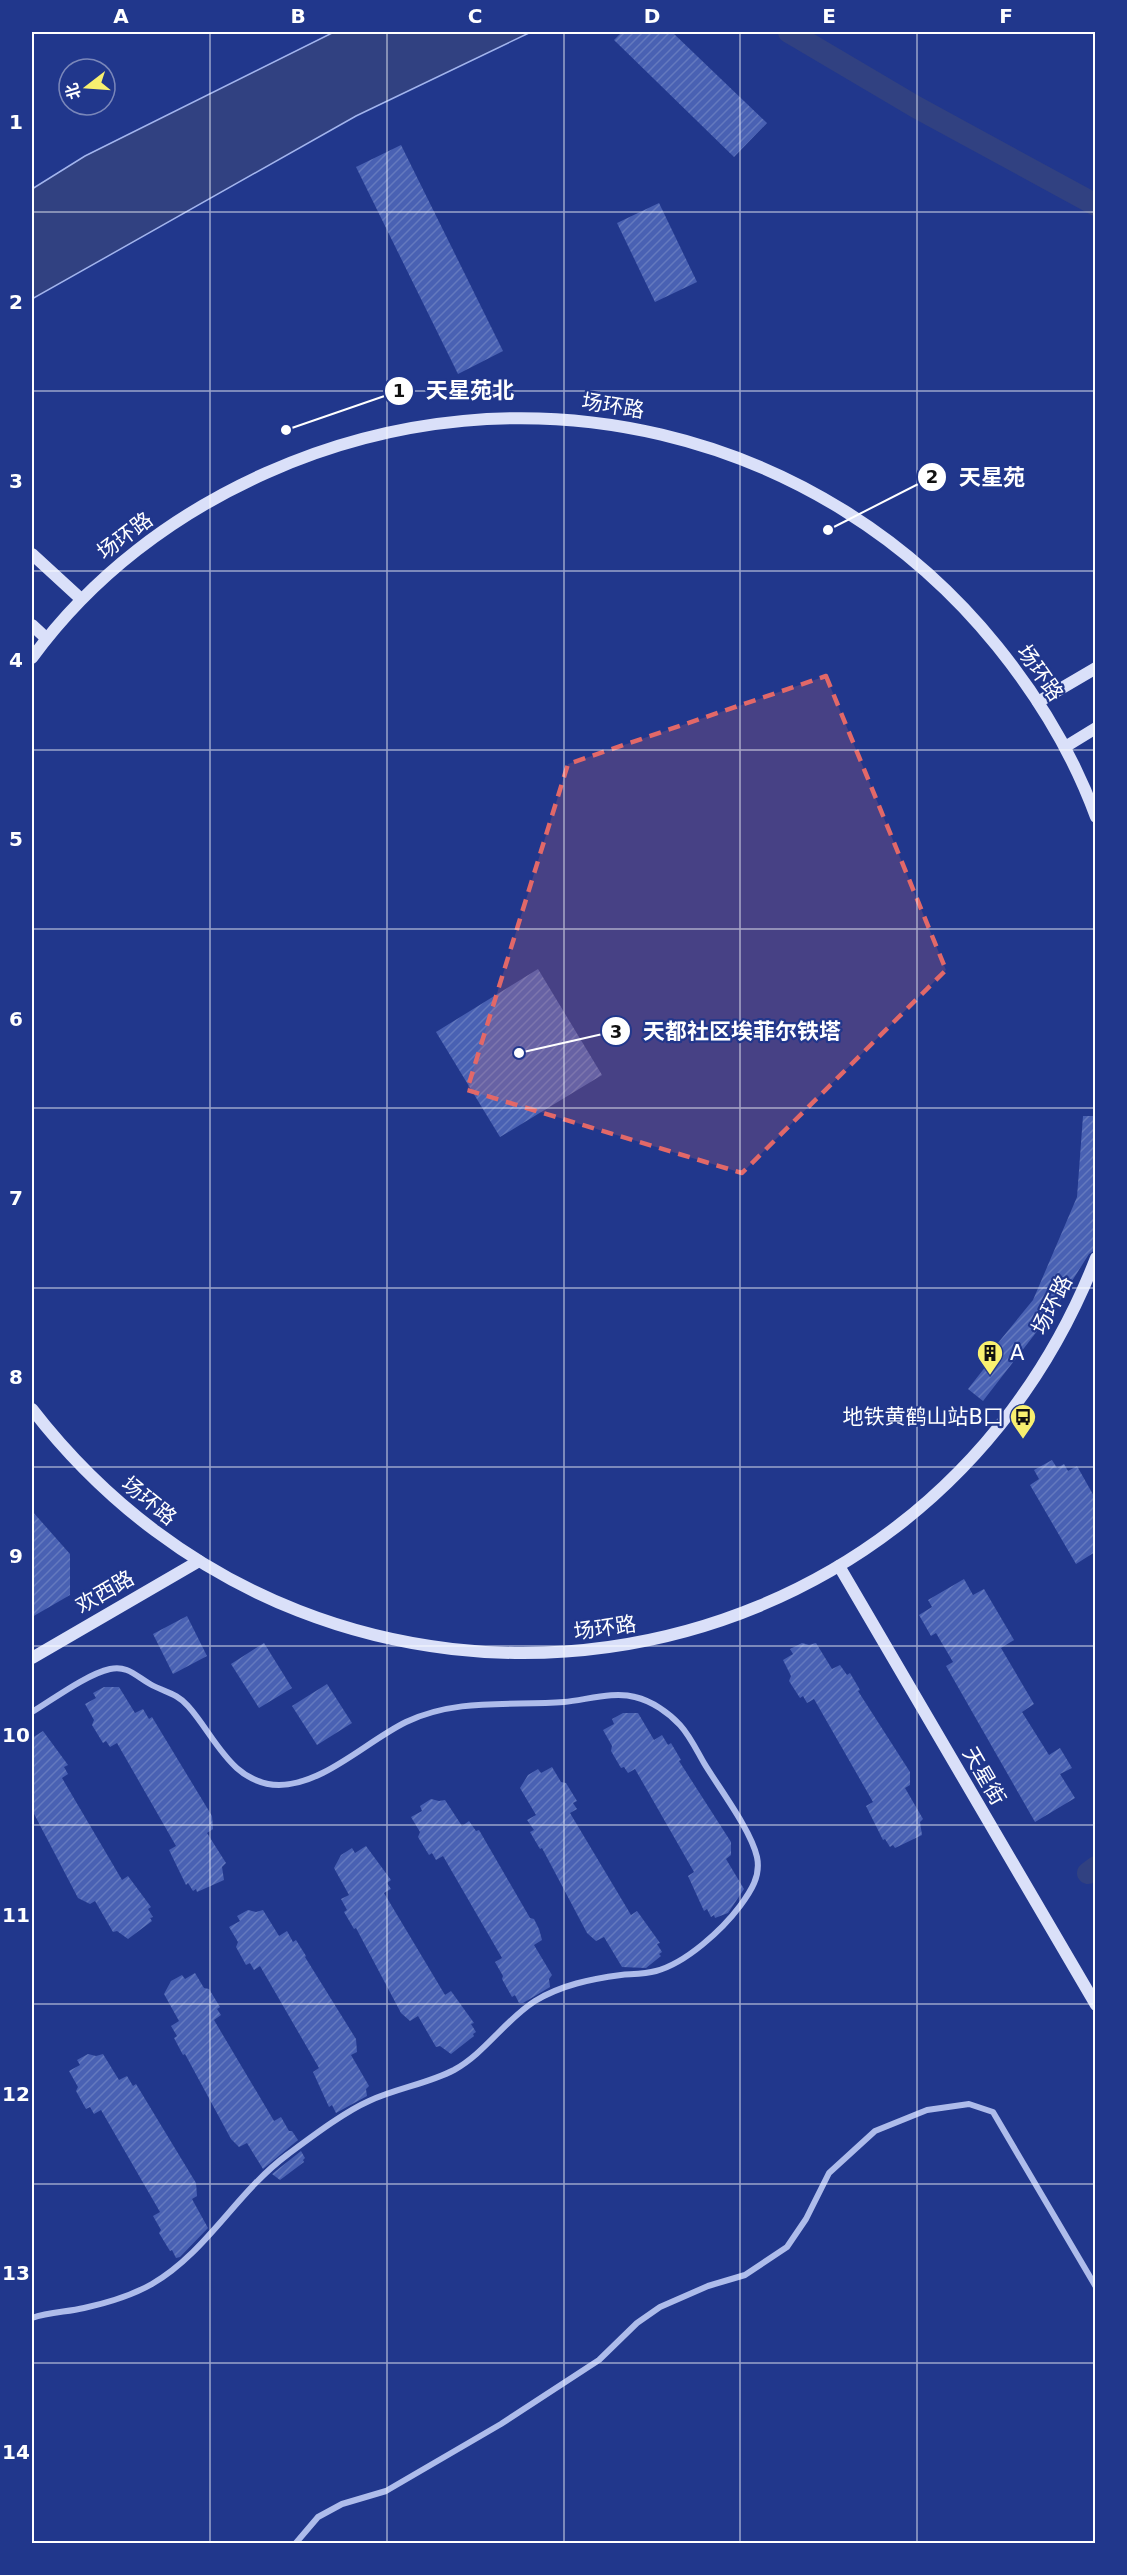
<svg xmlns="http://www.w3.org/2000/svg" width="1127" height="2575" font-family="'DejaVu Sans','Noto Sans SC',sans-serif">
<style>
.water{fill:#314181;stroke:#a2b4ed;stroke-width:1.5}
.lines{fill:none;stroke-linecap:round;stroke-linejoin:round}
.canal{stroke:#314181;stroke-width:22}
.building{fill:url(#building-hatch)}
.street{stroke:#aebceb;stroke-width:6}
.secondary{stroke:#dae0f9;stroke-width:12}
.marked{fill:#e26868;fill-opacity:0.2;stroke:#e26868;stroke-width:4.5;stroke-dasharray:12 8;stroke-linejoin:round}
.grid{fill:none;stroke:#fff;stroke-width:1.5;stroke-opacity:0.55}
.labels{text-anchor:middle;stroke-width:4.5;stroke-linejoin:round;paint-order:stroke}
.street-label{font-size:21px;fill:#fff;stroke:#21378c}
.poi-label{font-size:21px;fill:#fff;stroke:#21378c;text-anchor:start}
.leader{fill:none;stroke:#fff;stroke-width:2}
.callout-dot{fill:#fff;stroke:#21378c;stroke-width:2}
.mark-label{font-size:18px;text-anchor:middle;font-weight:bold;fill:#111}
.callout-label{font-size:22px;text-anchor:middle;font-weight:bold;fill:#fff;stroke:#21378c;stroke-width:4.5;stroke-linejoin:round;paint-order:stroke}
.neatline{fill:none;stroke:#fff;stroke-width:2}
.grid-label{font-size:20px;text-anchor:middle;font-weight:bold;fill:#fff}
</style>
<defs>
<pattern id="building-hatch" width="6" height="6" patternUnits="userSpaceOnUse" patternTransform="scale(1.5)"><rect width="6" height="6" fill="#4961b3"/><path d="M-1 1l2-2M0 6l6-6M5 7l2-2" fill="none" stroke="#6479be"/></pattern>
</defs>
<rect width="100%" height="100%" fill="#21378c"/>
<!-- water -->
<polygon class="water" points="334,32 531,32 356,116 32,299 32,189 85,156"/>
<g class="lines">
<!-- canal -->
<g class="canal">
<polyline points="789,32 916,107 1096,205"/>
<polyline points="1088,1873 1096,1867"/>
</g>
</g>
<!-- building -->
<g class="building">
<polygon points="622,32 672,32 767,123 734,157 614,40"/>
<polygon points="401,145 503,351 458,374 356,167"/>
<polygon points="659,203 697,282 655,302 617,223"/>
<polygon points="538,969 602,1075 500,1137 436,1032"/>
<polygon points="1083,1116 1095,1116 1095,1250 1089,1254 1055,1308 983,1401 968,1389 997,1352 993,1349 1033,1300 1077,1197"/>
<polygon points="1052,1460 1057,1468 1064,1464 1068,1471 1077,1466 1095,1498 1095,1552 1076,1564 1030,1485 1039,1479 1034,1470"/>
<polygon points="32,1511 70,1554 70,1595 32,1617"/>
<polygon points="964,1579 973,1595 984,1589 1014,1640 1001,1648 1034,1704 1022,1712 1049,1755 1060,1748 1072,1768 1060,1774 1075,1798 1035,1822 946,1666 953,1662 936,1633 931,1636 919,1615 932,1607 928,1600"/>
<polygon points="187,1616 207,1656 173,1674 153,1634"/>
<polygon points="264,1643 292,1688 259,1708 231,1664"/>
<polygon points="802,1643 809,1645 816,1643 832,1669 840,1665 847,1675 850,1673 860,1690 858,1691 910,1772 910,1785 905,1788 923,1819 920,1822 922,1835 895,1848 893,1845 890,1847 885,1839 883,1840 866,1806 873,1802 814,1699 807,1703 803,1696 800,1698 789,1681 791,1676 783,1660 793,1654 790,1649"/>
<polygon points="327,1684 352,1723 317,1745 292,1706"/>
<polygon points="104,1687 119,1687 135,1713 143,1709 149,1719 152,1717 212,1816 213,1829 207,1833 226,1863 222,1867 224,1880 197,1892 196,1889 193,1891 188,1883 186,1885 169,1850 176,1846 117,1743 110,1747 106,1741 103,1743 92,1725 94,1720 85,1704 96,1698 93,1693"/>
<polygon points="623,1713 638,1713 654,1740 662,1735 668,1745 671,1743 681,1760 679,1761 731,1842 731,1855 726,1859 744,1889 728,1913 715,1918 714,1915 711,1917 707,1909 704,1911 688,1876 694,1872 635,1769 628,1773 624,1767 621,1768 611,1751 612,1746 603,1730 614,1724 612,1719"/>
<polygon points="43,1731 68,1765 64,1767 68,1774 62,1778 122,1880 128,1876 151,1907 148,1909 153,1917 150,1918 152,1921 128,1939 117,1931 113,1932 95,1901 90,1904 78,1898 32,1810 32,1738"/>
<polygon points="552,1767 561,1782 566,1783 577,1801 573,1803 577,1809 570,1813 631,1915 637,1911 660,1943 657,1944 662,1952 659,1954 661,1956 646,1968 622,1967 604,1937 596,1941 587,1933 542,1848 540,1849 530,1832 534,1830 527,1820 536,1815 520,1788 528,1775 538,1769 541,1773"/>
<polygon points="431,1799 439,1801 445,1800 462,1826 469,1821 476,1831 479,1830 530,1918 534,1919 539,1929 542,1940 534,1945 552,1975 549,1979 550,1987 523,2003 519,2003 515,1995 512,1997 502,1979 503,1976 495,1962 502,1958 443,1856 436,1860 432,1853 429,1855 418,1837 420,1832 411,1817 422,1811 420,1806"/>
<polygon points="366,1846 391,1880 387,1883 391,1889 384,1893 445,1995 451,1991 474,2023 471,2024 476,2032 473,2034 474,2036 451,2054 440,2046 436,2047 418,2016 410,2021 401,2013 356,1928 354,1929 344,1912 347,1910 341,1899 349,1895 334,1868 341,1855 352,1848 355,1853"/>
<polygon points="248,1910 256,1912 263,1910 279,1936 287,1931 293,1942 296,1940 306,1956 305,1957 356,2039 357,2052 351,2055 369,2086 366,2089 367,2096 336,2113 332,2105 329,2107 313,2072 319,2068 260,1966 254,1970 250,1963 246,1965 236,1947 238,1942 229,1927 240,1921 237,1916"/>
<polygon points="195,1973 204,1988 209,1989 220,2007 217,2009 221,2015 214,2020 274,2121 281,2117 289,2131 292,2131 298,2140 263,2169 247,2143 239,2147 231,2139 185,2054 183,2055 174,2038 177,2036 171,2026 179,2021 164,1994 171,1981 182,1975 185,1979"/>
<polygon points="88,2054 96,2056 103,2054 119,2080 127,2076 133,2086 136,2084 196,2183 197,2196 192,2199 208,2228 180,2257 176,2258 172,2250 170,2251 159,2233 161,2230 153,2216 160,2212 101,2110 94,2114 90,2107 86,2109 76,2091 78,2087 69,2071 80,2065 77,2060"/>
<polygon points="301,2151 305,2158 303,2160 304,2162 280,2180 272,2174"/>
</g>
<g class="lines">
<!-- street -->
<g class="street">
<path d="M32 1712C52 1700 87 1674 110 1669 127 1665 136 1676 150 1684 164 1692 177 1693 188 1706 215 1736 231 1784 279 1785 323 1785 367 1741 406 1722 456 1698 510 1706 564 1702 586 1700 614 1691 635 1697 652 1701 669 1713 680 1725 690 1736 697 1751 704 1763 719 1788 751 1830 757 1857 761 1876 751 1891 740 1906 722 1930 686 1963 656 1971 645 1974 632 1974 621 1975 591 1979 561 1985 535 2001 505 2020 485 2053 454 2070 427 2084 397 2088 369 2101 344 2112 310 2138 287 2155 236 2193 207 2252 152 2284 131 2296 107 2303 84 2308 67 2312 49 2312 32 2318"/>
<polyline points="295,2544 318,2517 342,2504 386,2491 501,2424 599,2360 637,2323 660,2307 708,2286 745,2275 787,2247 806,2219 829,2173 875,2131 927,2110 969,2104 993,2112 1096,2287"/>
</g>
<!-- secondary -->
<g class="secondary">
<polyline points="32,554 81,599"/>
<polyline points="32,625 46,638"/>
<path d="M32 658C92 576 174 514 266 473 522 358 821 428 997 646 1039 698 1073 754 1096 817"/>
<polyline points="1038,702 1096,668"/>
<polyline points="1065,747 1096,728"/>
<path d="M32 1409C328 1792 919 1711 1096 1258"/>
<polyline points="839,1566 1096,2005"/>
<polyline points="32,1658 199,1561"/>
</g>
</g>
<!-- marked area -->
<path class="marked" d="M826 676 946 970 742 1173 467 1090 568 764Z"/>
<!-- grid -->
<path class="grid" d="M210 32V2544M387 32V2544M564 32V2544M740 32V2544M917 32V2544M32 212H1096M32 391H1096M32 571H1096M32 750H1096M32 929H1096M32 1108H1096M32 1288H1096M32 1467H1096M32 1646H1096M32 1825H1096M32 2004H1096M32 2184H1096M32 2363H1096"/>
<!-- icons -->
<defs>
<g id="building-pin" transform="scale(1.35)"><path d="M0 17L-7.5 6A9.5 9.5 0 1 1 7.5 6Z" fill="#f8f06f" stroke="#21378c"/><path d="M-4-6H4V6H1V3H-1V6H-4ZM-2.5-4.3h1.7v1.8h-1.7ZM.8-4.3h1.7v1.8H.8ZM-2.5-1h1.7V.8h-1.7ZM.8-1h1.7V.8H.8Z" fill="#111"/></g>
<g id="bus-pin" transform="scale(1.35)"><path d="M0 17L-7.5 6A9.5 9.5 0 1 1 7.5 6Z" fill="#f8f06f" stroke="#21378c"/><path d="M-5-6H5V4H4V6H2V4H-2V6H-4V4H-5ZM-3.5-4V0h7V-4ZM-3.5 1.2v1.5H-2V1.2ZM2 1.2v1.5H3.5V1.2Z" fill="#111"/></g>
</defs>
<g fill-rule="evenodd">
<use href="#building-pin" x="990" y="1353"/>
<use href="#bus-pin" x="1023" y="1417"/>
</g>
<g class="labels">
<!-- street labels -->
<g class="street-label">
<text transform="translate(613 406) rotate(9)" y="7">场环路</text>
<text transform="translate(125 536) rotate(-37)" y="7">场环路</text>
<text transform="translate(1040 673) rotate(55)" y="7">场环路</text>
<text transform="translate(1052 1305) rotate(-63)" y="7">场环路</text>
<text transform="translate(149 1501) rotate(39)" y="7">场环路</text>
<text transform="translate(105 1592) rotate(-30)" y="7">欢西路</text>
<text transform="translate(605 1628) rotate(-8)" y="7">场环路</text>
<text transform="translate(984 1776) rotate(60)" y="7">天星街</text>
</g>
<!-- poi labels -->
<g class="poi-label">
<text x="1010" y="1360">A</text>
<text x="1004" y="1424" text-anchor="end">地铁黄鹤山站B口</text>
</g>
</g>
<!-- callouts -->
<path class="leader" d="M286 430L399 391M828 530L932 477M519 1053L616 1031"/>
<g class="callout-dot">
<circle cx="286" cy="430" r="6"/>
<circle cx="828" cy="530" r="6"/>
<circle cx="519" cy="1053" r="6"/>
<circle cx="399" cy="391" r="15"/>
<circle cx="932" cy="477" r="15"/>
<circle cx="616" cy="1031" r="15"/>
</g>
<g class="mark-label">
<text x="399" y="397">1</text>
<text x="932" y="483">2</text>
<text x="616" y="1038">3</text>
</g>
<g class="callout-label">
<text x="470" y="398">天星苑北</text>
<text x="992" y="485">天星苑</text>
<text x="742" y="1039">天都社区埃菲尔铁塔</text>
</g>
<!-- border -->
<rect width="1127" height="2575" fill="none" stroke="#21378c" stroke-width="66"/>
<!-- north arrow -->
<g transform="translate(87 87) rotate(253)"><circle r="28" fill="#21378c" stroke="#7a87ba" stroke-width="1.5"/>
<path d="M0-4.5L10 22L0 15L-10 22Z" fill="#f8f06f"/>
<text y="-9" font-size="16" font-weight="bold" text-anchor="middle" fill="#ffffff">北</text>
</g>
<rect x="33" y="33" width="1061" height="2509" class="neatline"/>
<g class="grid-label">
<text x="121" y="23">A</text>
<text x="298" y="23">B</text>
<text x="475" y="23">C</text>
<text x="652" y="23">D</text>
<text x="829" y="23">E</text>
<text x="1006" y="23">F</text>
<text x="16" y="129">1</text>
<text x="16" y="309">2</text>
<text x="16" y="488">3</text>
<text x="16" y="667">4</text>
<text x="16" y="846">5</text>
<text x="16" y="1026">6</text>
<text x="16" y="1205">7</text>
<text x="16" y="1384">8</text>
<text x="16" y="1563">9</text>
<text x="16" y="1742">10</text>
<text x="16" y="1922">11</text>
<text x="16" y="2101">12</text>
<text x="16" y="2280">13</text>
<text x="16" y="2459">14</text>
</g>
</svg>
